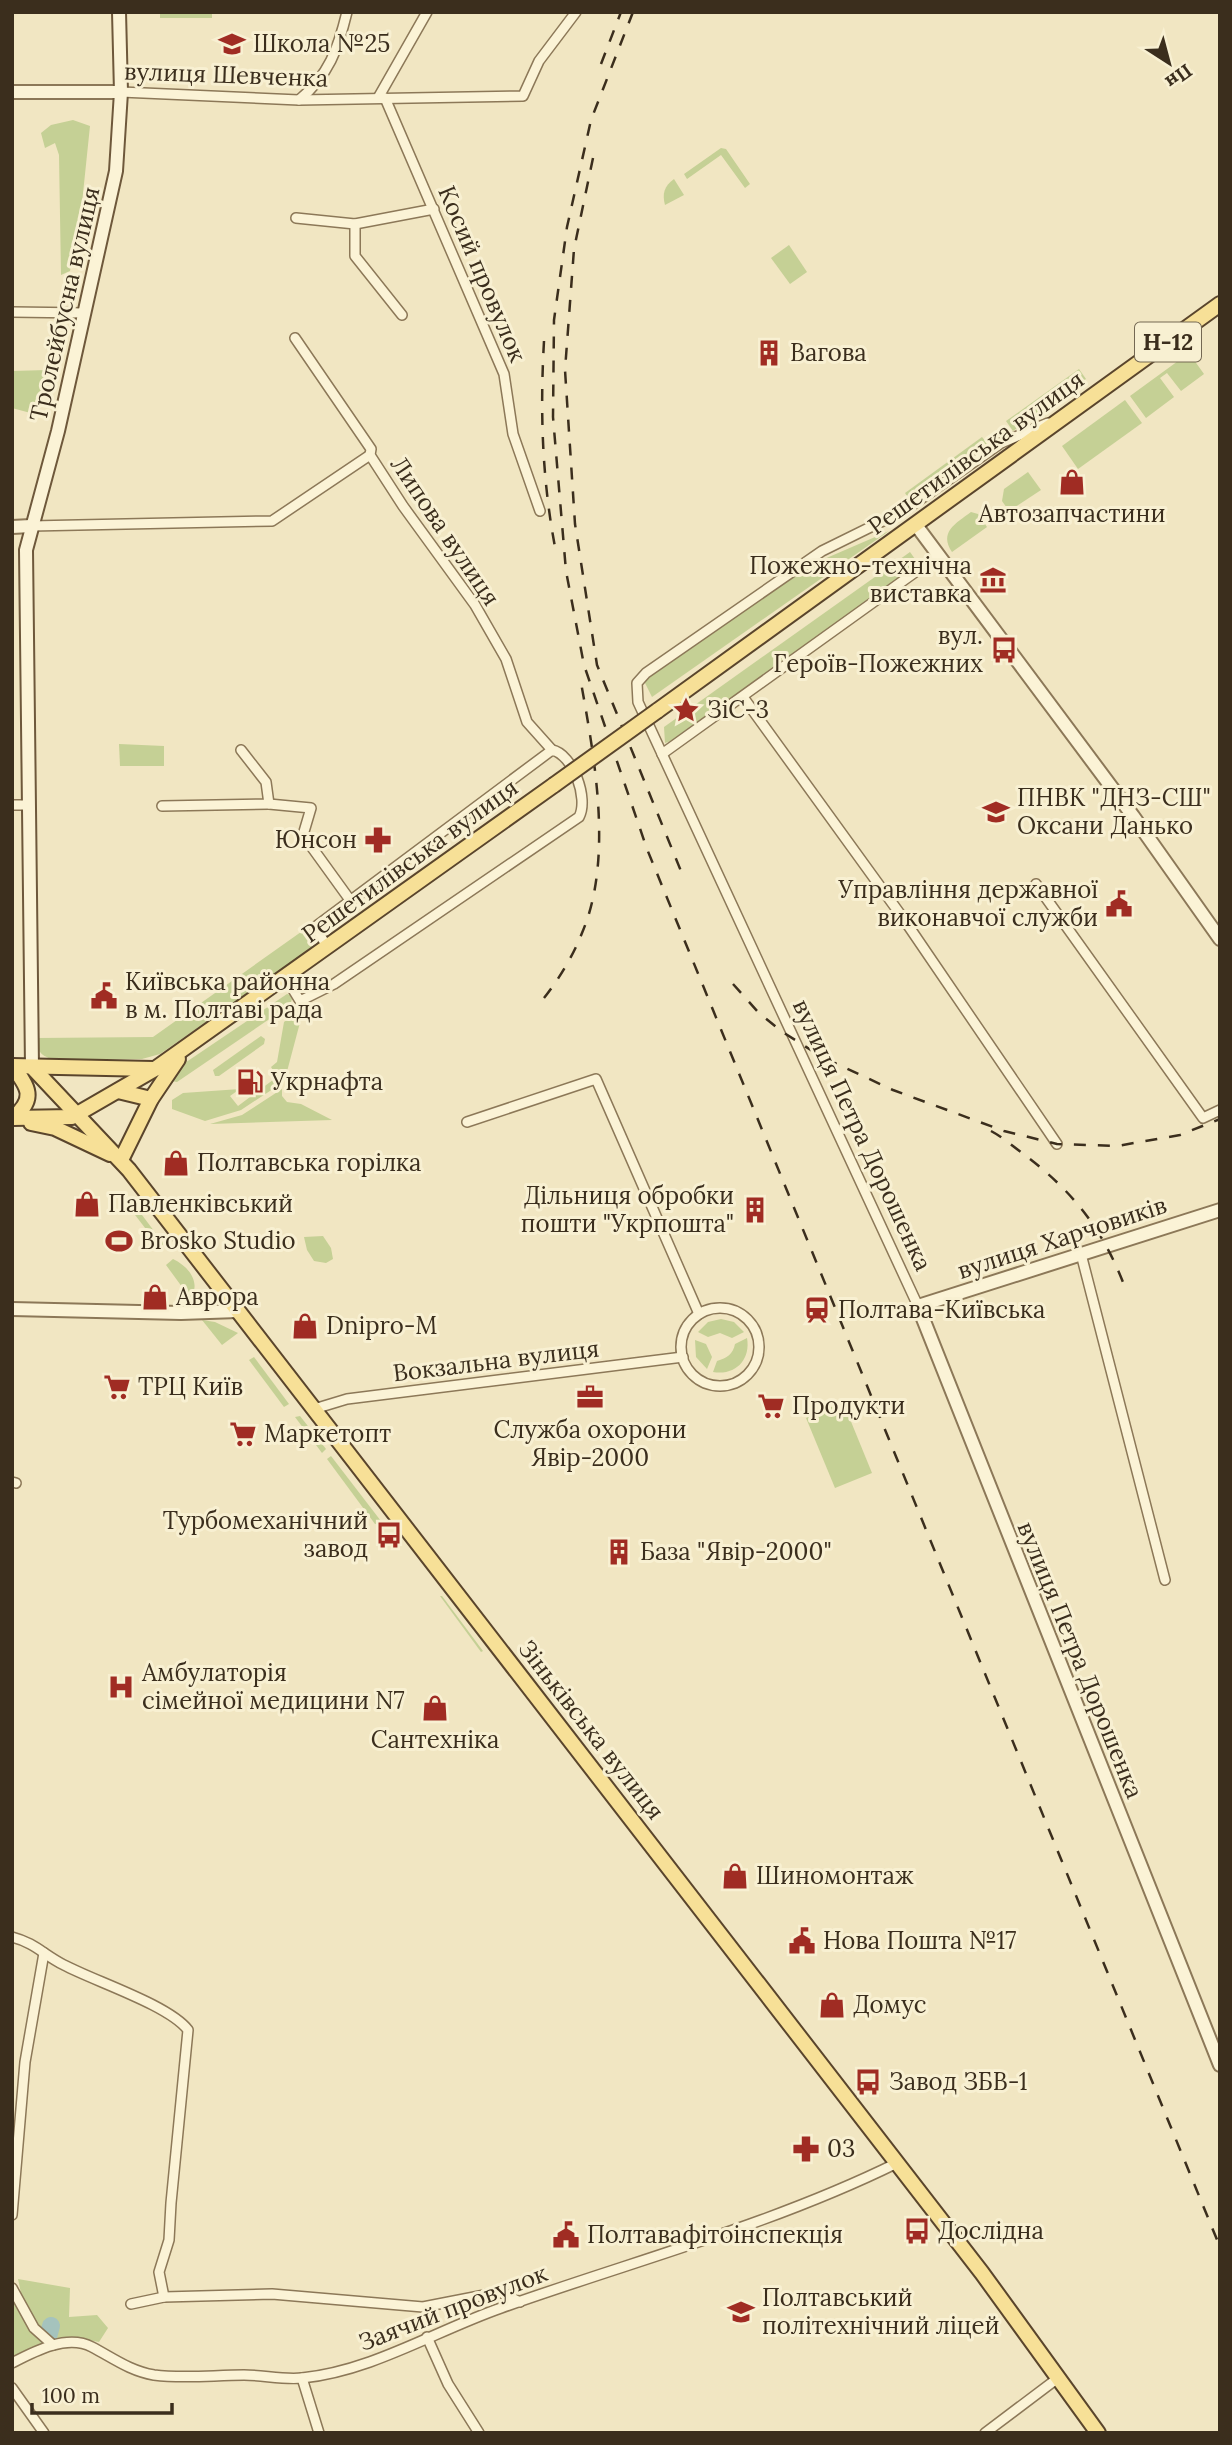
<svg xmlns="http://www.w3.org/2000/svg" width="1232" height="2445" font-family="Lora,serif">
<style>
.green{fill:#c5d095}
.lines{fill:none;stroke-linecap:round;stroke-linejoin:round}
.river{stroke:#a5c3bd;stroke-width:18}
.minor-casing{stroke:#8c7858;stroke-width:12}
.tertiary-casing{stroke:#8c7858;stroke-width:16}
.secondary-casing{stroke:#6e583b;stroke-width:16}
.primary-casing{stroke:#5a452c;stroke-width:18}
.minor{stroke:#fbf3d6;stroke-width:9}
.tertiary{stroke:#fbf3d6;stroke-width:12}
.secondary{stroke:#fbf3d6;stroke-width:12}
.primary{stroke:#f7e097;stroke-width:14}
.rail{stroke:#3b2e1d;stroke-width:2.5;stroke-dasharray:12 12;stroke-linecap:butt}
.primary-bridge-casing{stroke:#5a452c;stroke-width:18;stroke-linecap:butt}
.primary-bridge{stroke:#f7e097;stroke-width:14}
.labels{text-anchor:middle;stroke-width:6;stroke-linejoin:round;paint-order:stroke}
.shield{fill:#f8f0d2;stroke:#746853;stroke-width:2}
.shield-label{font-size:23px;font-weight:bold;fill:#3b2e1d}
.poi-label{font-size:24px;fill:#3b2e1d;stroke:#f8f0d2;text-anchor:start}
.street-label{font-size:24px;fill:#3b2e1d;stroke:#f8f0d2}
</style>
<rect width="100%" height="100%" fill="#f1e6c2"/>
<!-- green -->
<g class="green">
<rect x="160" y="12" width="52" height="6"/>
<polygon points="73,120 90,126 82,203 70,271 61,275 59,155 55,143 45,148 41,133 51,125"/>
<polygon points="721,148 726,149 750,184 745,188 721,155 687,179 684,174"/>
<path d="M674 179 684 195 665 205C662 194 664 186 674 179Z"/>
<polygon points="789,245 807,272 790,284 771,258"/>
<polygon points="1189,353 1204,374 1181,391 1167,373 1160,378 1174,397 1146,418 1130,396"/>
<polygon points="1079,369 1086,379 1013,431 1006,421"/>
<polygon points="47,370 38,415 12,408 12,371"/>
<polygon points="1125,400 1142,423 1078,469 1062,446"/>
<polygon points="982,437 989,446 911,502 905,493"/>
<polygon points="1028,472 1041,490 1009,511 1002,501 1004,489"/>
<path d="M971 512 978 514 987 527 952 552C939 532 955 524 971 512Z"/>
<polygon points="889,531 652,697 645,683 646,679 801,569"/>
<polygon points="910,552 920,566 671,741 665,743 664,727"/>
<polygon points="119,744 164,746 164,766 120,766"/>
<path d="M308 927 313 940 311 949 160 1054 142 1059 55 1060C41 1056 37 1052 37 1038L153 1037Z"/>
<polygon points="287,994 291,995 292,999 290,1005 177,1082 171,1081 170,1073"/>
<polygon points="298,1011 302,1015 285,1079 282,1083 241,1110 205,1121 172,1109 172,1100 183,1093 240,1089 230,1096 238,1106 277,1077 271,1067 277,1062 284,1022"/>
<polygon points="261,1036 265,1039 264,1044 219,1076 215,1076 213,1070"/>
<polygon points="282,1089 282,1096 287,1102 301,1104 332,1120 210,1124 242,1115"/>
<polygon points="136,1207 163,1243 163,1245 159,1246 132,1211"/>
<polygon points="323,1236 331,1248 333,1259 326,1263 314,1261 307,1250 304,1237"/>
<path d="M173 1259C190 1267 203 1285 188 1302L182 1294 185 1291 166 1265Z"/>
<polygon points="721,1319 734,1322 744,1332 732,1338 720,1333 708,1337 698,1332 708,1322"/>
<polygon points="202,1320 215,1322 238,1333 222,1345"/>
<path d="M747 1338C751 1360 735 1376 713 1372L717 1361C727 1358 733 1354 735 1344Z"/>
<polygon points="695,1340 706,1344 712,1357 707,1369 696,1357"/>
<polygon points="254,1357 289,1404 284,1407 249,1360"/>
<polygon points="843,1402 872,1473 835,1488 806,1418"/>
<polygon points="300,1416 326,1449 322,1453 295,1417"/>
<polygon points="331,1456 384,1525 375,1524 327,1459"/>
<polygon points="440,1596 442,1596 483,1651 481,1652"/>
<polygon points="18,2279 70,2288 69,2317 97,2315 108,2328 99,2342 76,2338 55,2339 36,2323 21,2293"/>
<polygon points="12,2291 46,2343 12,2360"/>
</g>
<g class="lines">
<!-- river -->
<polyline class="river" points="48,2337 51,2326"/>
<!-- minor casing -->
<g class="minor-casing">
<g id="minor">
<polyline points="121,92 299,100 523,96 539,61 576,12"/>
<polyline points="378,98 427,12"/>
<polyline points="385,98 504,374 513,434 540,511"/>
<path d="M299 100C329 75 338 49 347 12"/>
<polyline points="296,218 355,224 434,209"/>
<polyline points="355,224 355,256 402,315"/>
<polyline points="12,312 85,313"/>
<polyline points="295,338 371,449 370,455 403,506 475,605 506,659 527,722 552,750"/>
<polyline points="31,526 272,521 370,455"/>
<polyline points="743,697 903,918 1057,1144"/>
<polyline points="662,754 939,555"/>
<polyline points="269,804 311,808 303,835 350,900"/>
<polyline points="12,805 28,805"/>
<polyline points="162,806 269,804 266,782 241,750"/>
<polyline points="1036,884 1203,1118 1220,1110"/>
<path d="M286 978 300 1001 334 984 579 817C589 799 573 754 552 750L315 927 328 948"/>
<polyline points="467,1122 596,1079 699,1314"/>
<polyline points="1081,1254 1165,1580"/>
<polyline points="918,1306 638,702 637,683 646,673 822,551 905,510 1001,443 1048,423"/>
<circle cx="720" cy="1347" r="39"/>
<polyline points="314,1409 347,1399 683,1357"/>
<polyline points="12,1482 16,1483"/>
<path d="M12 1937C35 1943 44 1955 64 1965 94 1981 169 2005 188 2030L171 2203 169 2240 159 2272 164 2297"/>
<polyline points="12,2215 25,2062 44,1953"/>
<polyline points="12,2288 34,2328 53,2345"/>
<polyline points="131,2304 164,2297 272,2294 423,2307 500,2292 520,2302"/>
<polyline points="427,2337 448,2384 479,2433"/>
<path d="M12 2363C35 2351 67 2334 92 2347 113 2358 130 2371 154 2375 184 2379 214 2375 244 2375 263 2375 283 2380 302 2378 372 2371 435 2331 501 2308 633 2261 771 2225 897 2163"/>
<polyline points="302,2378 319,2433"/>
<polyline points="12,2388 44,2433"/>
<polyline points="985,2433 1058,2378"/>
</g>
</g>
<!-- tertiary casing -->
<g class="tertiary-casing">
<g id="tertiary">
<polyline points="12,92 121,92"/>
<polyline points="916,525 1133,816 1220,939"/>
<polyline points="12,527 31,526"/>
<polyline points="1220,1210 918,1306 1220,2065"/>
<polyline points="12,1309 181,1313 238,1311"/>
</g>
</g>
<!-- secondary casing -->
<g class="secondary-casing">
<polyline id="secondary" points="32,1067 26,550 58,431 116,171 121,92 119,12"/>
</g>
<!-- primary casing -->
<g class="primary-casing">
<g id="primary">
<polyline points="657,711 1220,304"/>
<polyline points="12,1066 153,1069"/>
<path d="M12 1066C29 1087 36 1099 13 1118"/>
<polyline points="32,1067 129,1170 982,2273 1098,2433"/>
<polyline points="118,1091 151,1099"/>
<polyline points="12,1118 72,1117 155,1069 554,785"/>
<polyline points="31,1123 55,1128 110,1154"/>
<polyline points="121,1160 151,1099 178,1059"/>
</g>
</g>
<!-- minor -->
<use href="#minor" class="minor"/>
<!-- tertiary -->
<use href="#tertiary" class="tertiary"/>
<!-- secondary -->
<use href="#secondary" class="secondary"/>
<!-- primary -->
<use href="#primary" class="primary"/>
<!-- rail -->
<g class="rail">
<polyline points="633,12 591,120 567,227 554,320 553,417 566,571 584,665 647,849 1220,2247"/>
<polyline points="601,64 621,12"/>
<polyline points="593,158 574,249 565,370 575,524 597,665 683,876"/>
<path d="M544 341C540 411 542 478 555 547"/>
<polyline points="733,984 758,1012 781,1031 822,1057 893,1090 1004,1131 1057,1144 1117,1146 1180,1135 1220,1119"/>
<path d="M544 998C559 979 573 956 582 933 614 858 594 755 580 677"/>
<path d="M991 1131C1004 1138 1015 1148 1026 1156 1075 1193 1105 1233 1126 1290"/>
</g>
<!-- primary-bridge casing -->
<g class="primary-bridge-casing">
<polyline id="primary-bridge" points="554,785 657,711"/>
</g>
<!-- primary-bridge -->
<use href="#primary-bridge" class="primary-bridge"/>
</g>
<!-- icons -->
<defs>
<g id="school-bare" transform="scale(2.1)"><path d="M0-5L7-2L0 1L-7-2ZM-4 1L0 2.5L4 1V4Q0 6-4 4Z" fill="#a02c23" stroke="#f8f0d2" stroke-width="2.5" paint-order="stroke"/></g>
<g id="building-bare" transform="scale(2.1)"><path d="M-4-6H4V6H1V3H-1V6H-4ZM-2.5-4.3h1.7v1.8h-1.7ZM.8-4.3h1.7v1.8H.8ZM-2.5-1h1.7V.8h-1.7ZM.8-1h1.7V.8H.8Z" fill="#a02c23" stroke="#f8f0d2" stroke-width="2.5" paint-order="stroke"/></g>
<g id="shop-bare" transform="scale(2.1)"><path d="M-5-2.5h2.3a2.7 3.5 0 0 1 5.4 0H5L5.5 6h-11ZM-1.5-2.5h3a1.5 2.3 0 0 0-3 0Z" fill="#a02c23" stroke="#f8f0d2" stroke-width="2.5" paint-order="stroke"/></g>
<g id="museum-bare" transform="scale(2.1)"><path d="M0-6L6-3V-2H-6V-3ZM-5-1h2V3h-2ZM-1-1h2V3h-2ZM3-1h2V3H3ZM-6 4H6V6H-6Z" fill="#a02c23" stroke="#f8f0d2" stroke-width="2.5" paint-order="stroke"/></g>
<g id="bus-bare" transform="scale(2.1)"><path d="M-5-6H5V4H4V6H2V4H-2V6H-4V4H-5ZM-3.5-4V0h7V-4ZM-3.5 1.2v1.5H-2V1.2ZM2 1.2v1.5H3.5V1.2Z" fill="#a02c23" stroke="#f8f0d2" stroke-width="2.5" paint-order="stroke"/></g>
<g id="sight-bare" transform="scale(2.1)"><path d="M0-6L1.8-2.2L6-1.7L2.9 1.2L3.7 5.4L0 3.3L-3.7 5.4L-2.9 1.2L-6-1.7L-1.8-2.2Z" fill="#a02c23" stroke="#f8f0d2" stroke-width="2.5" paint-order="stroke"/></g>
<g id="pharmacy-bare" transform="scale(2.1)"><path d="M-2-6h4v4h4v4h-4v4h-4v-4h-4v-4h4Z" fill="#a02c23" stroke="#f8f0d2" stroke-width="2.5" paint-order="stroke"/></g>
<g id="civic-bare" transform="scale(2.1)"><path d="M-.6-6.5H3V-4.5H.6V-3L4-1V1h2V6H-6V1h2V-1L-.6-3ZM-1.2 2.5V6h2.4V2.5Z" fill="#a02c23" stroke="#f8f0d2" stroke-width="2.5" paint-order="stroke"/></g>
<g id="fuel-bare" transform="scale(2.1)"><path d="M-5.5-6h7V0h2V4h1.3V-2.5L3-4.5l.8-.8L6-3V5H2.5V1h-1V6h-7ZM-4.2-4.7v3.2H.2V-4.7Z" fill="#a02c23" stroke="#f8f0d2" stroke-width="2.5" paint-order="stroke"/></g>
<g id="stadium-bare" transform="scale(2.1)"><path d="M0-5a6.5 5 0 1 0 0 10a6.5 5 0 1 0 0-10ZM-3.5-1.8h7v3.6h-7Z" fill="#a02c23" stroke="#f8f0d2" stroke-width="2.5" paint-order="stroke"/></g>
<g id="station-bare" transform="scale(2.1)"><path d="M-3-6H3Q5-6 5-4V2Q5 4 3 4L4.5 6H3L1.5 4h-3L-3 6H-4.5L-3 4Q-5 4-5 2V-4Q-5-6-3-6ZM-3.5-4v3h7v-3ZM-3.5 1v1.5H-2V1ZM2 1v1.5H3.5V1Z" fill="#a02c23" stroke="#f8f0d2" stroke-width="2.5" paint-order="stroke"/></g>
<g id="supermarket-bare" transform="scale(2.1)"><path d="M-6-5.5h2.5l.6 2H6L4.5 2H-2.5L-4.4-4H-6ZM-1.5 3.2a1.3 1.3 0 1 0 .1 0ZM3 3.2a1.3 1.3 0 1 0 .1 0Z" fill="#a02c23" stroke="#f8f0d2" stroke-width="2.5" paint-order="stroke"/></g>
<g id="office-bare" transform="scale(2.1)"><path d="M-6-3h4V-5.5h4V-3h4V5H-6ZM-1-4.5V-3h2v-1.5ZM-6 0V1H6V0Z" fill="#a02c23" stroke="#f8f0d2" stroke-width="2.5" paint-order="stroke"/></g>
<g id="hospital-bare" transform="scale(2.1)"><path d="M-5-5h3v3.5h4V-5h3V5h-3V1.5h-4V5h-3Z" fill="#a02c23" stroke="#f8f0d2" stroke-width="2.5" paint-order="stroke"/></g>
<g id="university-bare" transform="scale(2.1)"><path d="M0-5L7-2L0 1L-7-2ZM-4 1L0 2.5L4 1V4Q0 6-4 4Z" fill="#a02c23" stroke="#f8f0d2" stroke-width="2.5" paint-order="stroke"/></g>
</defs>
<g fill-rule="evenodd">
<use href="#school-bare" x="232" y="44"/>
<use href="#building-bare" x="769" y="353"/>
<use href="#shop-bare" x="1072" y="482"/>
<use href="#museum-bare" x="993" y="580"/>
<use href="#bus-bare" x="1004" y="650"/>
<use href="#sight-bare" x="686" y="710"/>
<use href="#school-bare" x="996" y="812"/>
<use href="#pharmacy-bare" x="378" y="840"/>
<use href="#civic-bare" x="1119" y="904"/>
<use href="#civic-bare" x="104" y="996"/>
<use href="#fuel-bare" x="250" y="1082"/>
<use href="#shop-bare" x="176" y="1163"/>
<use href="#shop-bare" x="87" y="1204"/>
<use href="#building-bare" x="755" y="1210"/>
<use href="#stadium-bare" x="119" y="1241"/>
<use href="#shop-bare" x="155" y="1297"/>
<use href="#station-bare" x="817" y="1310"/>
<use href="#shop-bare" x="305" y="1326"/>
<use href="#supermarket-bare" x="117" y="1387"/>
<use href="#office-bare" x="590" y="1397"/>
<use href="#supermarket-bare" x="771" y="1406"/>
<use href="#supermarket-bare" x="243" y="1434"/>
<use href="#bus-bare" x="389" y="1535"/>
<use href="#building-bare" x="619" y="1552"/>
<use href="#hospital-bare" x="121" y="1687"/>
<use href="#shop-bare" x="435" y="1708"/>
<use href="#shop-bare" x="735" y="1876"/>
<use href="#civic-bare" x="802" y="1941"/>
<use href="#shop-bare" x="832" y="2005"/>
<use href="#bus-bare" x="868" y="2082"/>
<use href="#pharmacy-bare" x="806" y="2149"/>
<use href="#bus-bare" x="917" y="2231"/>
<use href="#civic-bare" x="566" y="2235"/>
<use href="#university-bare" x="741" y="2312"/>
</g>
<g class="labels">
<!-- shield labels -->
<rect class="shield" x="1135" y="322.5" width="66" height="39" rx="5"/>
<g class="shield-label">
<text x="1168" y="350">Н-12</text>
</g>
<!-- poi labels -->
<g class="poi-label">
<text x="253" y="52">Школа №25</text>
<text x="790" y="361">Вагова</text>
<text x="1072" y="522" text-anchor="middle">Автозапчастини</text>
<text x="972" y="574" text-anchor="end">Пожежно-технічна<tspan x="972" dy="28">виставка</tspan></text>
<text x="983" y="644" text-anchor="end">вул.<tspan x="983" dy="28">Героїв-Пожежних</tspan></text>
<text x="707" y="718">ЗіС-3</text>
<text x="1017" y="806">ПНВК "ДНЗ-СШ"<tspan x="1017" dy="28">Оксани Данько</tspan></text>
<text x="357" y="848" text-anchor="end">Юнсон</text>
<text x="1098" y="898" text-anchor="end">Управління державної<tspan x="1098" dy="28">виконавчої служби</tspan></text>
<text x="125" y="990">Київська районна<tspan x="125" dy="28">в м. Полтаві рада</tspan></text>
<text x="271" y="1090">Укрнафта</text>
<text x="197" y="1171">Полтавська горілка</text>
<text x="734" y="1204" text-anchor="end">Дільниця обробки<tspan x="734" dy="28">пошти "Укрпошта"</tspan></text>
<text x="108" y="1212">Павленківський</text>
<text x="140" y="1249">Brosko Studio</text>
<text x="176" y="1305">Аврора</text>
<text x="838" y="1318">Полтава-Київська</text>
<text x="326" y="1334">Dnipro-M</text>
<text x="138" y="1395">ТРЦ Київ</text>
<text x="792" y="1414">Продукти</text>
<text x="590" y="1438" text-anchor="middle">Служба охорони<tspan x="590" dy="28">Явір-2000</tspan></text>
<text x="264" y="1442">Маркетопт</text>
<text x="368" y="1529" text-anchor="end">Турбомеханічний<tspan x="368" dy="28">завод</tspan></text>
<text x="640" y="1560">База "Явір-2000"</text>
<text x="142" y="1681">Амбулаторія<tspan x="142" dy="28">сімейної медицини N7</tspan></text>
<text x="435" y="1748" text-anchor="middle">Сантехніка</text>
<text x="756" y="1884">Шиномонтаж</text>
<text x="823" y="1949">Нова Пошта №17</text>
<text x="853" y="2013">Домус</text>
<text x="889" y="2090">Завод ЗБВ-1</text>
<text x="827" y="2157">03</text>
<text x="938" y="2239">Дослідна</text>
<text x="587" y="2243">Полтавафітоінспекція</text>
<text x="762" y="2306">Полтавський<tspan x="762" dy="28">політехнічний ліцей</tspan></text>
</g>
<!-- street labels -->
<g class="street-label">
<text transform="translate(226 75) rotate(2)" y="8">вулиця Шевченка</text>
<text transform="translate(482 274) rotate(67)" y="8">Косий провулок</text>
<text transform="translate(65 304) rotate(-77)" y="8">Тролейбусна вулиця</text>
<text transform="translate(976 453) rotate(-36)" y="8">Решетилівська вулиця</text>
<text transform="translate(445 531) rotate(56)" y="8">Липова вулиця</text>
<text transform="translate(410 861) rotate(-36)" y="8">Решетилівська вулиця</text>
<text transform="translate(862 1135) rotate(65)" y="8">вулиця Петра Дорошенка</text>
<text transform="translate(1062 1238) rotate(-18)" y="8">вулиця Харчовиків</text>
<text transform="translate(496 1361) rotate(-7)" y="8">Вокзальна вулиця</text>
<text transform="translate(1080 1660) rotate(68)" y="8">вулиця Петра Дорошенка</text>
<text transform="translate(591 1730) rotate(52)" y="8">Зіньківська вулиця</text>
<text transform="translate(453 2308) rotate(-21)" y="8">Заячий провулок</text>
</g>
</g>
<!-- border -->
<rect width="1232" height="2445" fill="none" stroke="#3b2e1d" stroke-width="28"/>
<!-- north arrow -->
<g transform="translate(1169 63) rotate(144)" stroke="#f8f0d2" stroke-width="5" paint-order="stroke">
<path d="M0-5L12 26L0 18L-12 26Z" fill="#3b2e1d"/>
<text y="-10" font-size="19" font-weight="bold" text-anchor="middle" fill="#3b2e1d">Пн</text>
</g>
<!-- scale -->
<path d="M32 2403v10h140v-10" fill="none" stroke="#3b2e1d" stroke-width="3.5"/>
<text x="42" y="2403" font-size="21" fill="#3b2e1d" stroke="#f8f0d2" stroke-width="5" paint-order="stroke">100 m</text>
</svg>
